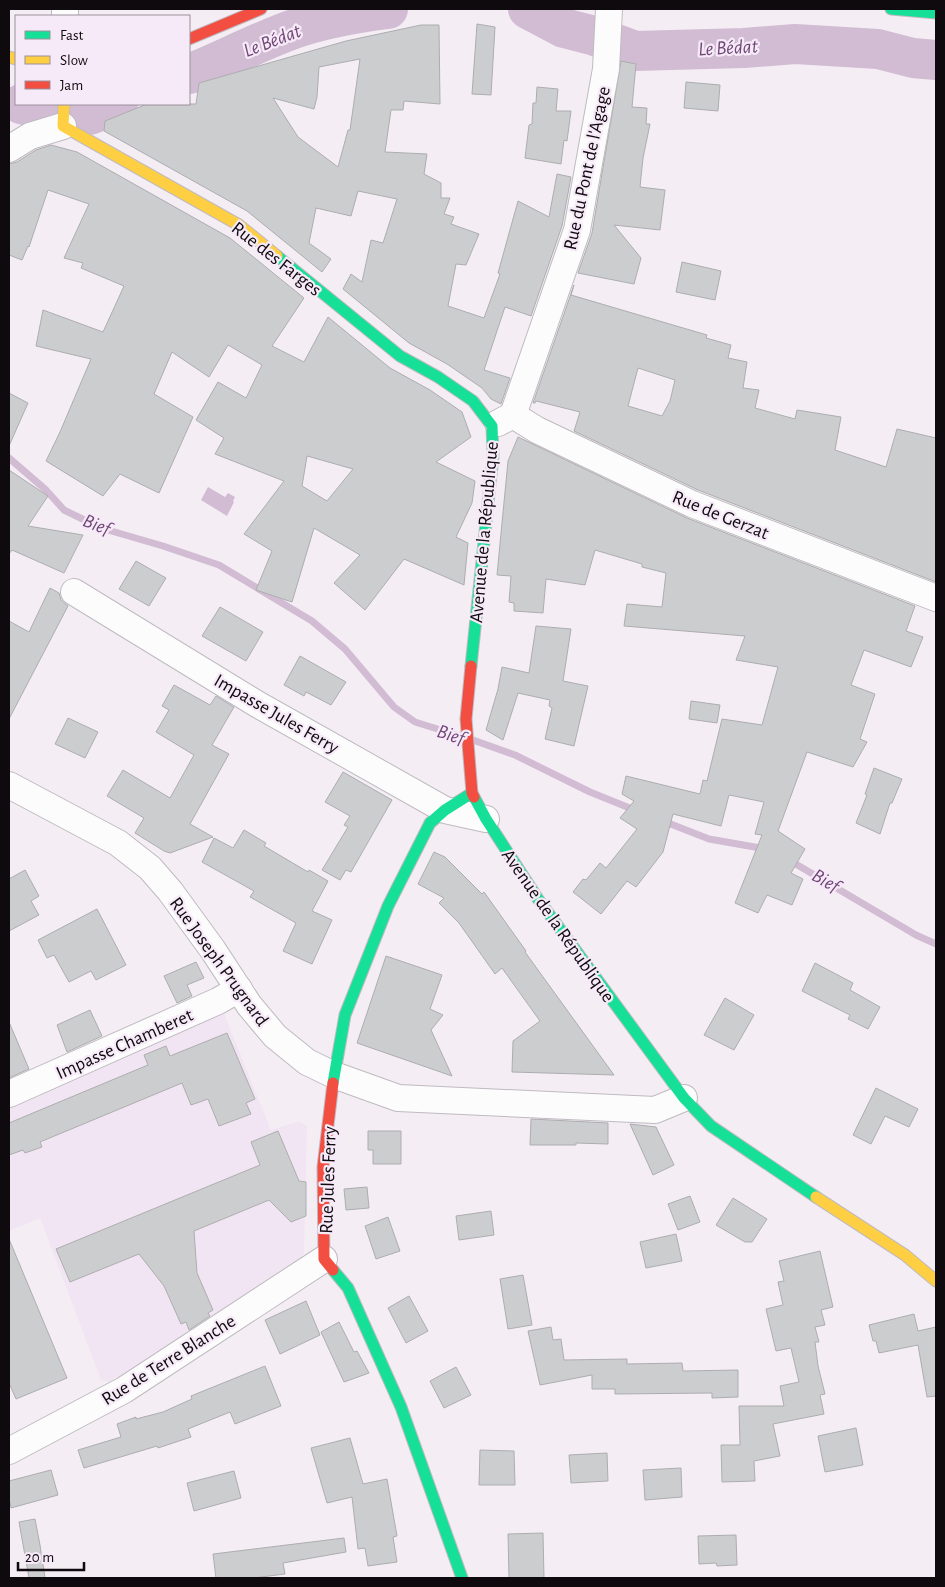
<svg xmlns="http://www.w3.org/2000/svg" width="945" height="1587" font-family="'Alegreya Sans',sans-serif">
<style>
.built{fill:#f2e5f3}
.water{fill:#d2bcd4}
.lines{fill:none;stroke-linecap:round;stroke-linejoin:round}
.stream{stroke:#d2bcd4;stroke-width:7}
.river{stroke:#d2bcd4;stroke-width:40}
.building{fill:#cccdce;stroke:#adadaf;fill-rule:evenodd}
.street-casing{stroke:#bfbac0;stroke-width:28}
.fast-casing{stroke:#bfbac0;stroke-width:13}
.slow-casing{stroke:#bfbac0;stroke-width:13}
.jam-casing{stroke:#bfbac0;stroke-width:13}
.street{stroke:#fdfcfd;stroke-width:26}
.fast{stroke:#16e098;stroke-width:11}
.slow{stroke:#ffcf43;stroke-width:11}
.jam{stroke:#f24e42;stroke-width:11}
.labels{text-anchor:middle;stroke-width:4.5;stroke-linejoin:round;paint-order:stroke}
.street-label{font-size:19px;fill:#0e0a0e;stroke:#f7eaf8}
.water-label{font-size:20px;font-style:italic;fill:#6f4675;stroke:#f7eaf8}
</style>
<rect width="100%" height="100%" fill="#f4eef4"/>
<!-- built -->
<polygon class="built" points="222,1008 271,1130 299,1121 307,1126 304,1253 300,1261 190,1333 109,1382 101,1380 40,1218 9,1231 9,1106"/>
<!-- water -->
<polygon class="water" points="208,487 225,497 228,493 235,497 233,501 234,502 227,516 201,500"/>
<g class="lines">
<!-- stream -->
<g class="stream">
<polyline points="9,458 46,490 64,510 101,528 163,546 219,565 312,621 345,649 394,707 415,722 460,736"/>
<polyline points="473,740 515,755 590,792 637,811"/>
<polyline points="663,821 709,839 766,849"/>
<polyline points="789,860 916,935 936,944"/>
</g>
<!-- river -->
<g class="river">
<polyline points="528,9 564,28 595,36 635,51 744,48 795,44 878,49 913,58 936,60"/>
<path d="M189 74C223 60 256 43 291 30 322 19 356 13 388 9"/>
<polyline points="21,104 54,112 90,115 118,104"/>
</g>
</g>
<!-- building -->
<g class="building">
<polygon points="477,24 495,27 491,95 472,94"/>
<path d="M421 25H439L440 104 404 101 403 110H391L385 152 427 154 424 174 441 183V198H450L444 214 454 217 451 224 479 234 466 265 456 264 448 306 484 318 500 274 498 273 518 201 549 217 557 174 571 177 562 226 531 316 505 307 484 370 510 378 501 404 491 399 482 388 447 364 409 343 343 289 351 274 362 282 371 240 383 243 397 199 358 191 351 216 316 208 309 243 331 259 322 272 247 211 104 131 105 121 147 104H196L199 83 346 41ZM360 59 350 130H348L338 167 298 137 273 98 314 109 317 97 319 67Z"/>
<polygon points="621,61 636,64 632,107 647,108 646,124 650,124 643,158 640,187 665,190 660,230 614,225 641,258 634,284 578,273 592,233"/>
<polygon points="686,82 720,85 718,111 684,108"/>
<polygon points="537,87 558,89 556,111 571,111 567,141 564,140 561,164 525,158 529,125 532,124 533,103 536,103"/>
<path d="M51 145 77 152 230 238 304 298 272 346 304 362 328 317 390 368 430 390 462 412 471 437 436 462 475 481 472 503 456 537 468 543 464 585 404 559 365 610 334 583 360 555 314 528 292 602 256 590 272 551 244 534 284 481 215 454 224 438 196 420 218 382 246 398 262 365 228 345 209 377 172 352 154 394 193 417 159 493 120 474 103 496 46 461 60 432 91 359 36 346 43 310 103 332 124 286 81 268 83 263 64 258 89 204 48 190 29 247 28 246 22 260 9 255V164L17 162 36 150ZM307 456 353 469 327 501 302 486Z"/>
<polygon points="682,262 721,271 715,300 676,292"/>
<path d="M574 285 571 295 707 335 706 338 731 345 728 358 747 362 743 388 759 390 755 408 795 419 797 410 841 417 835 450 886 467 897 429 936 438V582L698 490 574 431 580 412 536 401 535 403H533ZM638 368 675 380 670 401 662 416 628 406Z"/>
<polygon points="9,393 28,403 9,446"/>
<polygon points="518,437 687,518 915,606 906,631 923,637 911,667 864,650 851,685 875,694 860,739 867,742 853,767 807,752 778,831 805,849 791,873 803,879 792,905 767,895 758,913 735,903 762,835 755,834 764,802 729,795 721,826 673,814 663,852 636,887 627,881 601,914 573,892 583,879 586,880 600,863 606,868 637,829 620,818 634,801 622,794 626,776 700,794 703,780 707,781 722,719 762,725 778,667 736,660 745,636 624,626 627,604 662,607 666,573 642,567 642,564 595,550 585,585 546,579 543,613 514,611 514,603 509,602 511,576 497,575 508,461"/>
<polygon points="9,470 48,496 28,526 83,535 64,573 12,550 9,554"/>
<polygon points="136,561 166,578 149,606 119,589"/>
<polygon points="50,588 59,593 61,600 68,606 9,719 9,621 29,632"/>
<polygon points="220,607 263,632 246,661 202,636"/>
<polygon points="536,626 571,629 563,681 588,686 574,746 545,739 552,708 549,706 550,700 518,693 503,740 486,730 498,689 502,667 529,673"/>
<polygon points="300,656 346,682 331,705 306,692 304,696 284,685"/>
<polygon points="174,685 210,705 216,696 234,707 212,745 229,754 190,824 213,837 170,853 164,851 135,833 144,818 107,796 123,770 170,798 194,755 156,732 169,710 162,706"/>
<polygon points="691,701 720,705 717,723 689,719"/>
<polygon points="68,718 98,732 85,758 55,744"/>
<polygon points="874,768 902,779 892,803 890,803 880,834 856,823 867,795 865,794"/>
<polygon points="343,772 392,800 351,872 346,870 340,880 322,870 348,827 344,825 350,816 325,802"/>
<polygon points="244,830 266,843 264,846 308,872 309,870 328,881 312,911 332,920 312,964 283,951 296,923 250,897 254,891 202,862 214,838 233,848"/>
<polygon points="434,852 445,857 482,894 484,892 526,951 525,952 614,1075 512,1072 513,1041 540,1021 502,968 495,974 459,923 439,903 444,898 418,884"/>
<polygon points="25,870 39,896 31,901 39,915 9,931 9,879"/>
<polygon points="97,909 126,965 96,980 91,971 69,982 54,955 47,958 38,940"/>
<polygon points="386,956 442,975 430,1009 443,1015 431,1030 452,1076 357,1043"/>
<polygon points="196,962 204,978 187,985 192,996 177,1003 164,976"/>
<polygon points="815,963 853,983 850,990 880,1007 868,1029 848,1019 850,1015 802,991"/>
<polygon points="725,998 754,1015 734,1050 704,1035"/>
<polygon points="90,1010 102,1036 67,1052 57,1025"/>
<polygon points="9,1022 29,1069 9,1078"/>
<polygon points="227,1033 255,1099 246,1103 251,1114 219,1126 208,1099 191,1105 182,1083 40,1142 42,1147 25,1153 23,1150 9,1155 9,1123 148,1065 144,1055 166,1046 170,1056"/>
<polygon points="876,1088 918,1109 909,1127 885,1116 871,1144 853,1135"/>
<polygon points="531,1119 608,1123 608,1144 576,1143 576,1145 530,1145"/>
<polygon points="630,1124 656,1127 674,1165 653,1175"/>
<polygon points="278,1131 299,1181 306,1182 306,1216 291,1222 269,1200 194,1231 197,1273 213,1310 208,1313 210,1316 189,1330 186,1322 181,1324 164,1286 139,1254 70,1282 56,1249 260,1165 251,1142"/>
<polygon points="368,1131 401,1131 401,1164 373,1164 373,1150 368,1150"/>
<polygon points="367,1187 369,1208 346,1210 344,1189"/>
<polygon points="690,1196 700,1222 678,1230 668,1204"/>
<polygon points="733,1198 767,1219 752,1242 745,1242 716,1225"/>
<polygon points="491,1211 494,1235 459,1240 456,1216"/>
<polygon points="388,1217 400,1251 376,1259 365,1226"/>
<polygon points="676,1234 682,1261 646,1268 640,1242"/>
<polygon points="9,1239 67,1378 16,1399 9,1383"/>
<polygon points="820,1251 833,1307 821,1310 825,1325 815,1327 819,1342 815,1342 818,1366 825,1394 820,1395 824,1414 773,1424 780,1456 754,1461 755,1481 722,1482 721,1445 740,1445 739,1406 784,1406 780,1386 799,1382 791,1348 776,1351 766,1309 783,1305 778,1282 784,1281 779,1261"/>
<polygon points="523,1275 532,1325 508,1329 500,1279"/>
<polygon points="409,1296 428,1331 406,1343 388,1308"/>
<polygon points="306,1301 320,1335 280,1354 265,1320"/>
<polygon points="914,1314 918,1331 936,1327 936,1396 927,1397 918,1345 879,1353 876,1341 873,1341 869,1325"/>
<polygon points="339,1322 354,1352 357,1351 369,1373 344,1382 321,1332"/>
<polygon points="551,1327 553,1340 561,1339 564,1360 627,1359 627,1364 682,1363 683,1371 738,1370 738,1397 712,1398 712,1393 615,1394 615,1389 592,1389 592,1375 540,1385 528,1331"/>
<polygon points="265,1366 281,1406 235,1424 230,1412 188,1429 191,1437 158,1448 157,1446 84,1468 78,1450 121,1437 117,1424 136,1417 136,1419 163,1412 192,1399 191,1396"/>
<polygon points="456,1367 471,1395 444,1408 430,1381"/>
<polygon points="856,1428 863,1465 825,1472 818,1436"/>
<polygon points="350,1438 363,1484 387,1479 397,1536 393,1537 397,1562 368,1566 365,1548 358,1549 352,1497 327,1503 311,1448"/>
<polygon points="480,1450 514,1451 515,1485 479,1485"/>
<polygon points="607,1453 608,1481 571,1483 569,1455"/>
<polygon points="681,1468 682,1497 645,1500 643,1470"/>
<polygon points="51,1470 58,1495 11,1508 9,1498 9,1481"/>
<polygon points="234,1471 241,1498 194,1511 187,1483"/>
<polygon points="35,1519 40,1545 45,1578 29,1578 19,1522"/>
<polygon points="543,1533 544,1578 509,1578 508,1534"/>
<polygon points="736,1535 737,1565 717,1566 716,1563 699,1564 698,1536"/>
<polygon points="344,1538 346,1552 283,1563 285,1574 253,1578 216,1578 213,1554"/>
</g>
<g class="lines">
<!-- street casing -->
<g class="street-casing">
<g id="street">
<polyline points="65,9 65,16"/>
<polyline points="9,149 30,136 63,126"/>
<polyline points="513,415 537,430 692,504 936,598"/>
<polyline points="498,423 513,415 577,230 606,69 609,9"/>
<polyline points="74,592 257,704 445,810 486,819"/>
<polyline points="9,785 118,843 150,868 170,891 213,950 249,1005 275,1036 307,1062 334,1075 398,1098 655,1110 684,1098"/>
<polyline points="9,1094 218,1001 239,989"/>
<polyline points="9,1451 124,1390 324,1259"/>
</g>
</g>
<!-- fast casing -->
<g class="fast-casing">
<g id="fast">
<polyline points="891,9 936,13"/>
<polyline points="277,256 400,356 438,377 473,401 492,426 493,456 471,666"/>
<polyline points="474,797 486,819 538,899 684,1098 711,1126 816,1197"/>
<polyline points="333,1083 345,1015 388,906 430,823 445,810 472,793"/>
<polyline points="333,1270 348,1288 401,1407 462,1578"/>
</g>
</g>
<!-- slow casing -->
<g class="slow-casing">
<g id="slow">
<polyline points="9,57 16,59"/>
<polyline points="64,104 63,126 239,225 277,256"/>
<polyline points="816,1197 905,1255 936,1281"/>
</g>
</g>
<!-- jam casing -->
<g class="jam-casing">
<g id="jam">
<polyline points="189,39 261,9"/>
<polyline points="471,666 466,719 472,793 474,797"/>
<polyline points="333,1083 323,1167 324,1259 333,1270"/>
</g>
</g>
<!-- street -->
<use href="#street" class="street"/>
<!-- fast -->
<use href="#fast" class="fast"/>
<!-- slow -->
<use href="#slow" class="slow"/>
<!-- jam -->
<use href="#jam" class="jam"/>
</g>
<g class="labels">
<!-- street labels -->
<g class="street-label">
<text transform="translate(586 168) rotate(-78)" y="7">Rue du Pont de l'Agage</text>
<text transform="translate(277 258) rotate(38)" y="7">Rue des Farges</text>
<text transform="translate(721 514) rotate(22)" y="7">Rue de Gerzat</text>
<text transform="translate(483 532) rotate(-85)" y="7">Avenue de la République</text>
<text transform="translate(277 713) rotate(30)" y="7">Impasse Jules Ferry</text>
<text transform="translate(559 925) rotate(55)" y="7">Avenue de la République</text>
<text transform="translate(220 961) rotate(54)" y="7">Rue Joseph Prugnard</text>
<text transform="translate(124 1043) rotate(-24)" y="7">Impasse Chamberet</text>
<text transform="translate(327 1180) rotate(-88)" y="7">Rue Jules Ferry</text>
<text transform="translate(168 1359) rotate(-32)" y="7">Rue de Terre Blanche</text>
</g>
<!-- water labels -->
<g class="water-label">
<text transform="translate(272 40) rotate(-21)" y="7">Le Bédat</text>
<text transform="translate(728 47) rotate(-3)" y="7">Le Bédat</text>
<text transform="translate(97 524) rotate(22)" y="7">Bief</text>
<text transform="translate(451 734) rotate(18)" y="7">Bief</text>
<text transform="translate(826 880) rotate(30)" y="7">Bief</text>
</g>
</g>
<!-- border -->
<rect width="945" height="1587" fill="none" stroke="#0e0a0e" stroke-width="20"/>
<!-- legend -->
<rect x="15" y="15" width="175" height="90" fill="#f7eaf8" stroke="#9a909a"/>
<rect x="25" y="31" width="25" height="8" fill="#16e098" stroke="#9a909a"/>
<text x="60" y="40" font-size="15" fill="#0e0a0e">Fast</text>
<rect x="25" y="56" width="25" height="8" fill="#ffcf43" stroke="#9a909a"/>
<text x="60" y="65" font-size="15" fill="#0e0a0e">Slow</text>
<rect x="25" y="81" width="25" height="8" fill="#f24e42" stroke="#9a909a"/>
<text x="60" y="90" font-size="15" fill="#0e0a0e">Jam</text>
<!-- scale -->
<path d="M18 1562v8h66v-8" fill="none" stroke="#0e0a0e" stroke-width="2.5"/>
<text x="25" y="1562" font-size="15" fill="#0e0a0e" stroke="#f7eaf8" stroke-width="4" paint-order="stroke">20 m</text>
</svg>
